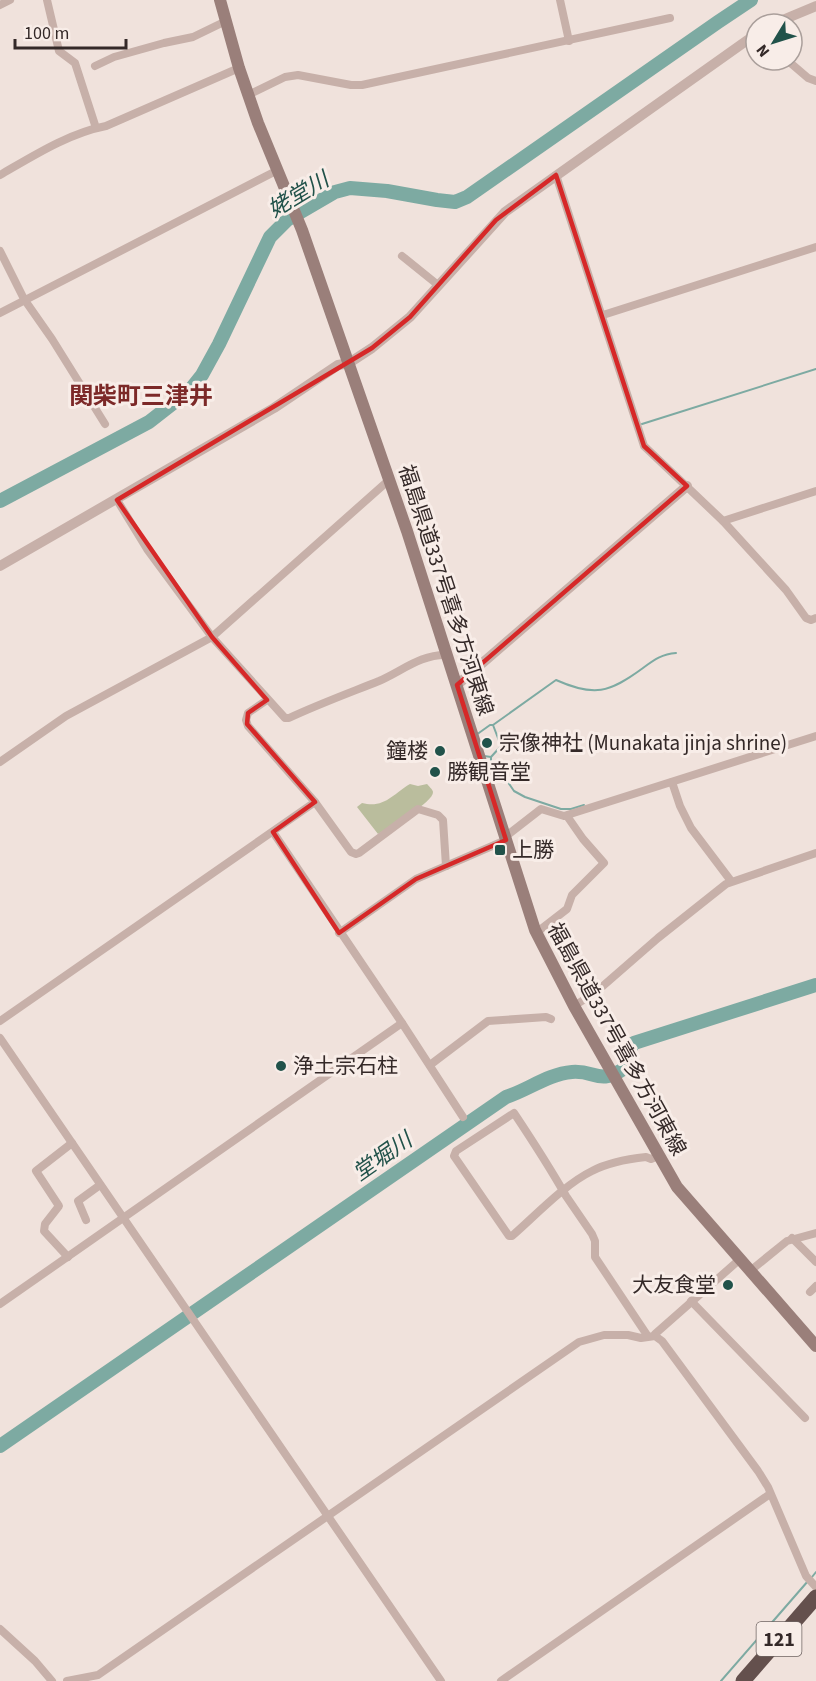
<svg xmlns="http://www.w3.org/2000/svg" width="816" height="1681" font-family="'Source Sans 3','Noto Sans JP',sans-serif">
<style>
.green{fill:#babd9d}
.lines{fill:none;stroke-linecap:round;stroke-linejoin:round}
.stream{stroke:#7daaa2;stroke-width:2}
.river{stroke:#7daaa2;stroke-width:14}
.minor{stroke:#c7b0a9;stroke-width:8}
.tertiary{stroke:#c7b0a9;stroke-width:10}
.secondary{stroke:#9a7f7a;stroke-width:12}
.trunk{stroke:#64504d;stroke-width:15}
.marked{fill:none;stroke:#d62828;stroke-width:4.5;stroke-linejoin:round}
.poi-dot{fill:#21524a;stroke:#f8ede8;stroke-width:2}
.labels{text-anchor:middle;stroke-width:6;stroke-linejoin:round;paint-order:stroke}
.shield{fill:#f8ede8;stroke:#6f6462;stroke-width:1.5}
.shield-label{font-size:20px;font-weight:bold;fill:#342928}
.street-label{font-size:21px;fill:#342928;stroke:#f8ede8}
.poi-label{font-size:21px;fill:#342928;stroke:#f8ede8;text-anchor:start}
.water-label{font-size:22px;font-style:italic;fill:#21524a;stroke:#f8ede8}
.quarter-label{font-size:24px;font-weight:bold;fill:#7c2928;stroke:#f8ede8}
</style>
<rect width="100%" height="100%" fill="#f0e2dc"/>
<!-- green -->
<path class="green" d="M410 784 418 786 427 784C428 785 433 790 433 792 434 802 388 828 378 834L357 807 362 803C384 809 393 794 410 784Z"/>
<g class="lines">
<!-- stream -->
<g class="stream">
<polyline points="642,424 816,369"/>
<path d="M493 725 556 680C594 697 609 693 643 668 654 660 662 654 676 653"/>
<polyline points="476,735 490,725 493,725 501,746 491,757 491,764 501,772 514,791 525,797 561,809 571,809 584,805"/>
<polyline points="484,756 491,757"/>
<polyline points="812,1577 816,1572"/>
<polyline points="721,1681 808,1581"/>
</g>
<!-- river -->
<g class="river">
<polyline points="0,501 149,422 190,390 202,375 219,344 270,237 287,220 335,192 350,188 387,191 437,200 455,202 467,197 718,22 751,0"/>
<path d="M0 1446 506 1097C528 1090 548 1074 572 1072 596 1070 598 1086 625 1068L631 1047 634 1043 816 985"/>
</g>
<!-- minor -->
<g class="minor">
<polyline points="47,0 59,51 75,63 96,128"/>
<polyline points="560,0 569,41"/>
<polyline points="0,5 10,0"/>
<polyline points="787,60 808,78 816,81"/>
<polyline points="95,66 114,57 164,43 193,37 226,21"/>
<polyline points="248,95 285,77 298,75 351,85 362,85 670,18"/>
<path d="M0 175C33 156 69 133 106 126L239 68"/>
<polyline points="556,175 644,446 723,521 786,590 806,618 811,620 816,618"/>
<polyline points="0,251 24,299 52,339 105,424"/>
<polyline points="402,256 438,285"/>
<polyline points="0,313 278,170"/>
<polyline points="603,315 816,247"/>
<path d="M117 500 147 549 212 637 285 718H289C319 704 349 693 379 681 402 671 421 654 447 655"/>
<polyline points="723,521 816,491"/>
<polyline points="267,700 248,713 246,720 248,726 315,802 351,852 356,854 359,853 418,809 438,815 443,820 446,866"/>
<polyline points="0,762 66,716 212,637 389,480"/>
<polyline points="672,782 680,806 691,828 731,881"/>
<polyline points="273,832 402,1023 463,1117"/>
<polyline points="505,837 541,809 564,816 816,736"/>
<polyline points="339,933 416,879 506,840"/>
<polyline points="536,933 567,909 572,895 604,863 583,839 567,816"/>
<polyline points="574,1006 596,992 658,938 726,884 816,853"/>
<polyline points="0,1021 315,802"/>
<polyline points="0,1038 441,1681"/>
<polyline points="430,1065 488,1021 546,1017 551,1019"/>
<polyline points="86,1220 78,1201 100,1185"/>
<polyline points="792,1238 816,1262"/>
<polyline points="68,1257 44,1231 45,1224 59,1206 36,1171 72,1143"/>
<polyline points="750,1271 787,1241 816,1233"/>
<polyline points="810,1292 816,1286"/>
<polyline points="691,1301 805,1418"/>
<polyline points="0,1304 402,1023"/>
<path d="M647 1335 595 1257V1241L592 1234 566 1196C550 1168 532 1140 514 1113L456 1151 454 1156 509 1236H512C535 1216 565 1184 592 1171 609 1162 627 1159 646 1157L651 1159 658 1156"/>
<polyline points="655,1336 655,1334 739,1260"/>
<polyline points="0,1629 35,1661 52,1681"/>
<polyline points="67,1681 98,1675 579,1342 604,1335 628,1335 641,1338 655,1336 662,1341 758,1471 768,1487 806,1576 816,1587"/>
<polyline points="501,1681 770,1494"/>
</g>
<!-- tertiary -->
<g class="tertiary">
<polyline points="773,24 816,6"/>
<polyline points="0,566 274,408 338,365 349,363 372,348 410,317 505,212 756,34"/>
<polyline points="457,685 687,486"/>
</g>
<!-- secondary -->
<polyline class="secondary" points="220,0 239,68 258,123 302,230 407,531 535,930 574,1006 677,1187 816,1346"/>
<!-- trunk -->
<polyline class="trunk" points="743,1681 816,1597"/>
</g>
<!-- marked area -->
<path class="marked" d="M556 175 644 446 687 486 457 685 506 840 416 879 339 933 273 832 315 802 247 724 248 713 267 700 212 637 117 500 372 348 410 317 496 220Z"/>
<!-- markers -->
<g class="poi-dot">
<circle cx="487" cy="743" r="6"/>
<circle cx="440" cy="751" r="6"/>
<circle cx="435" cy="772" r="6"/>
<rect x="494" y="844" width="12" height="12" rx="3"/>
<circle cx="281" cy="1066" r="6"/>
<circle cx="728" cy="1285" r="6"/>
</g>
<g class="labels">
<!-- shield labels -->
<rect class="shield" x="756.5" y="1622" width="45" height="34" rx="4.5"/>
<g class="shield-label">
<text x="779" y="1646">121</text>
</g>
<!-- street labels -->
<g class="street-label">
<text transform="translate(446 590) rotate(72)" y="7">福島県道337号喜多方河東線</text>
<text transform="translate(617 1039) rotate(61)" y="7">福島県道337号喜多方河東線</text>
</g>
<!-- poi labels -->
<g class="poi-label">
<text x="499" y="750">宗像神社 (Munakata jinja shrine)</text>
<text x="428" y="758" text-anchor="end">鐘楼</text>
<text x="447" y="779">勝観音堂</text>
<text x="512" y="857">上勝</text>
<text x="293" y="1073">浄土宗石柱</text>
<text x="716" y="1292" text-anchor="end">大友食堂</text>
</g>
<!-- water labels -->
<g class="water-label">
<text transform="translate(298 194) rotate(-31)" y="8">姥堂川</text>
<text transform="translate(382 1156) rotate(-35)" y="8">堂堀川</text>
</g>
<!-- quarter labels -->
<g class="quarter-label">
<text x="141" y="404">関柴町三津井</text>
</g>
</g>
<!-- north arrow -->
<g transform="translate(774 42) rotate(232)"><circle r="28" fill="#f8ede8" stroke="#aa9f9b" stroke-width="1.5"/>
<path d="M0-4.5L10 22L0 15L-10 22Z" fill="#21524a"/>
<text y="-9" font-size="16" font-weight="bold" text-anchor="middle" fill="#342928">N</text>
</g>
<!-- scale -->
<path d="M15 39v9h111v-9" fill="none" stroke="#342928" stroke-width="3"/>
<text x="24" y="39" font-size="18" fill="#342928" stroke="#f8ede8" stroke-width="4.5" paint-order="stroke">100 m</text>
</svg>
